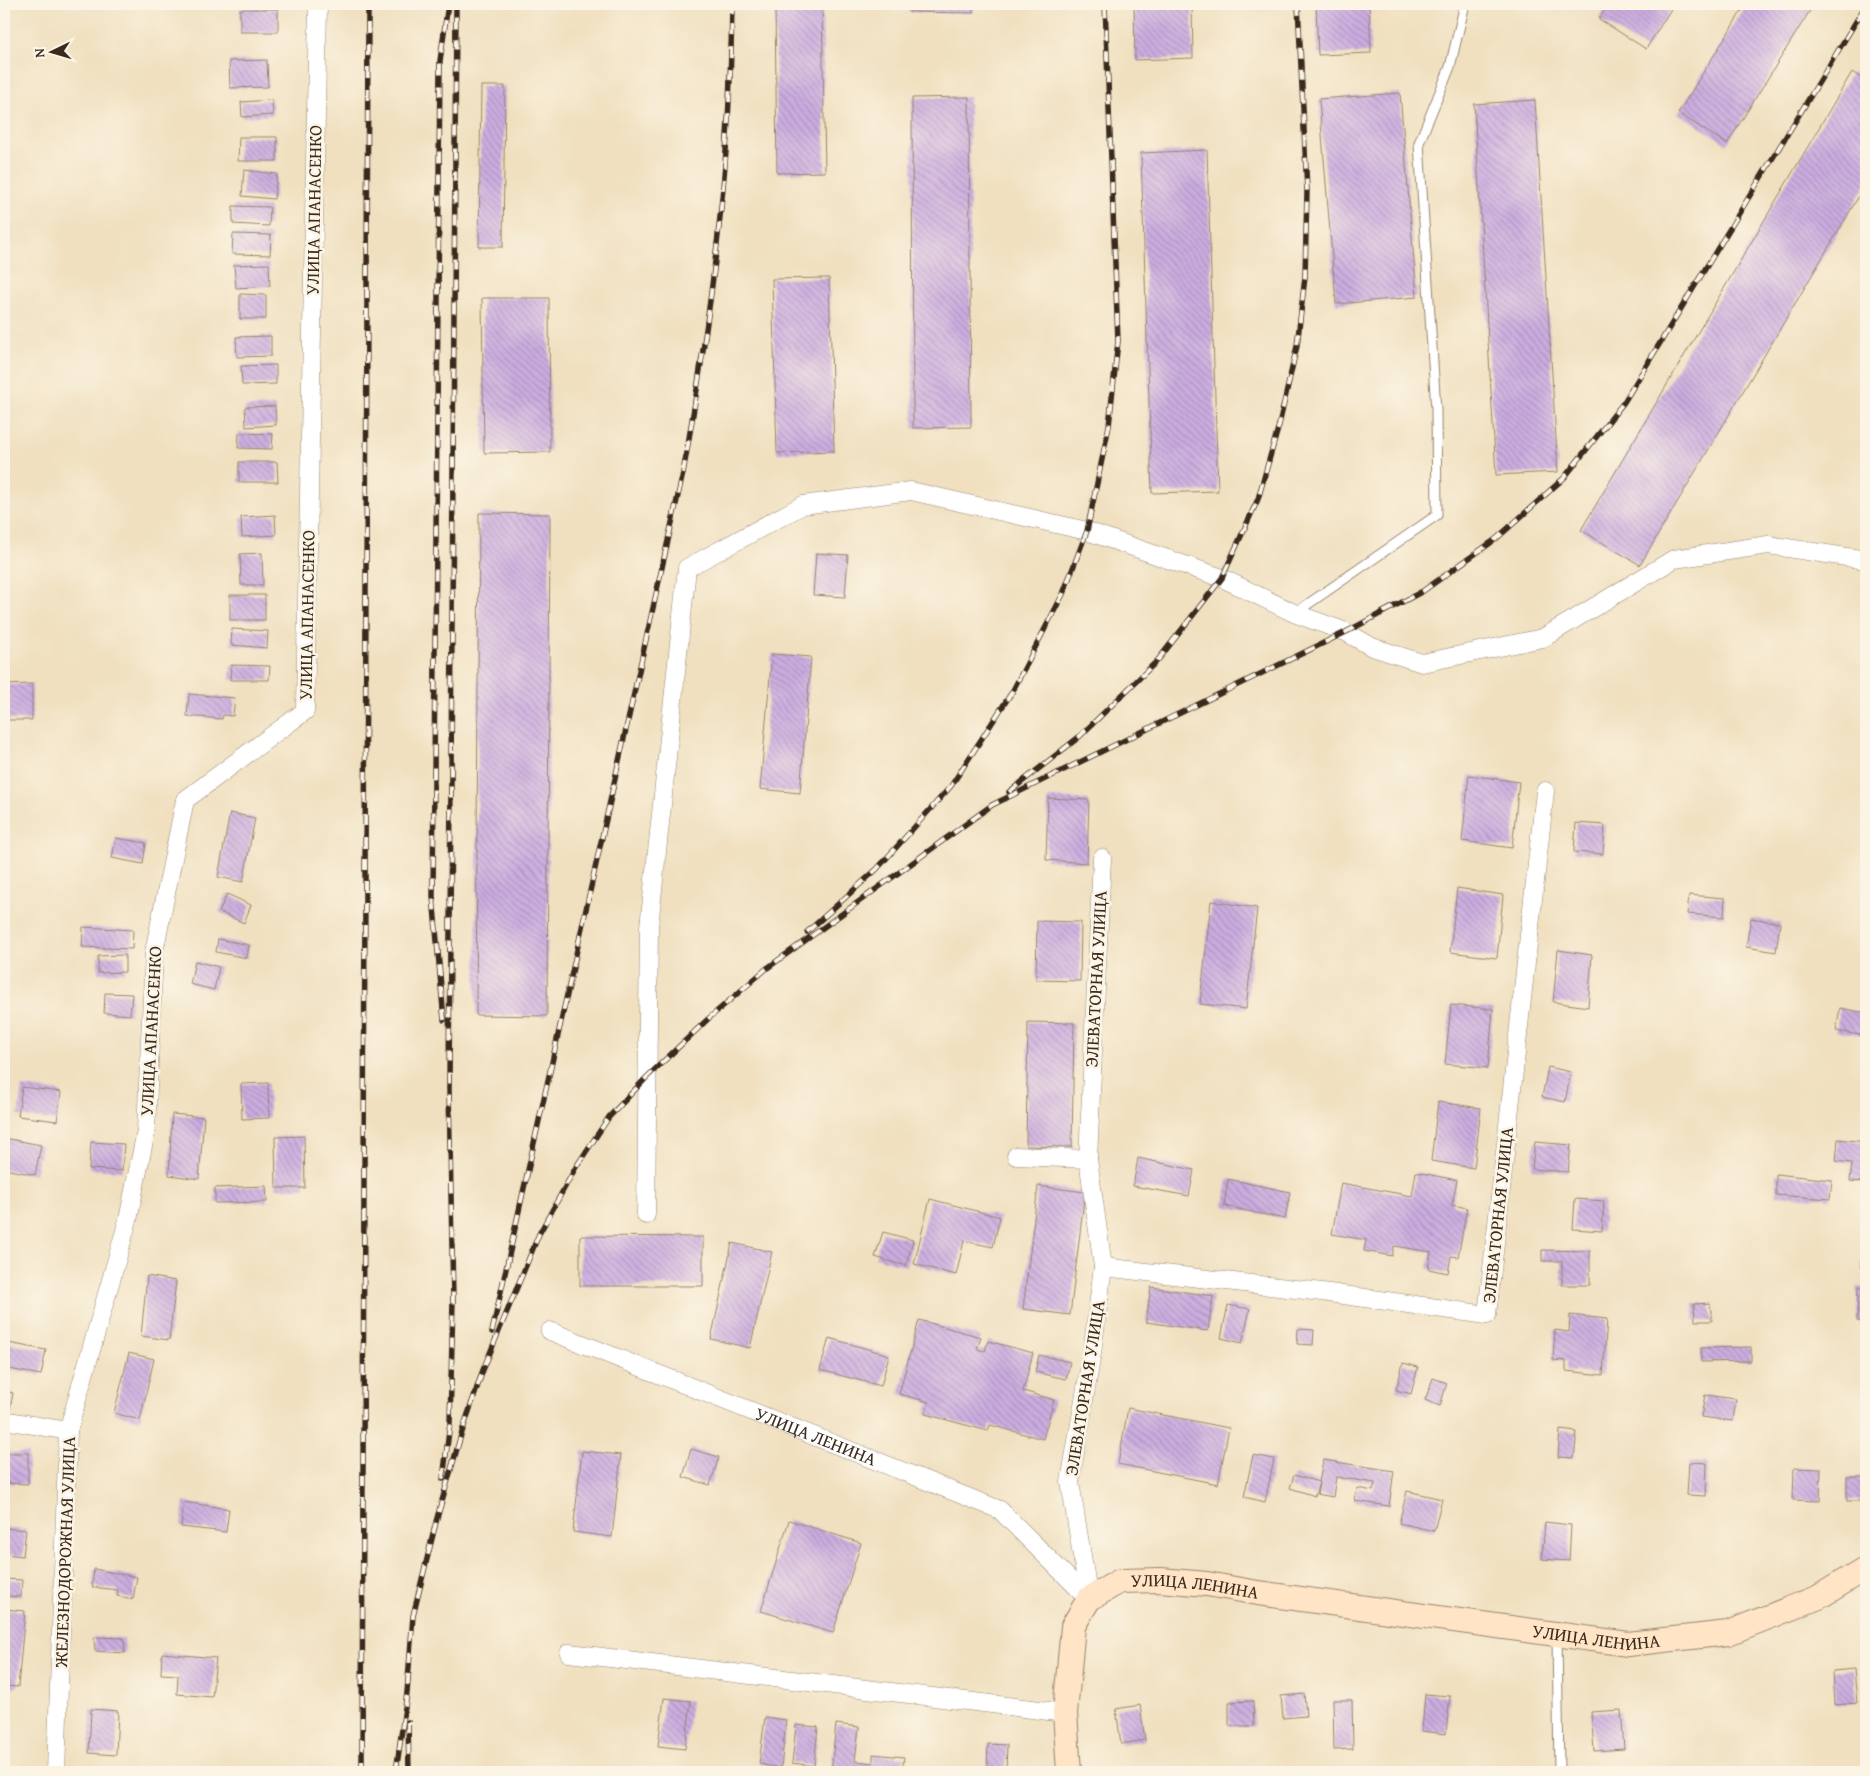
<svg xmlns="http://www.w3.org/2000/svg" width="1870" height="1776" font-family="'Gentium Book Plus',serif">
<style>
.building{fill:url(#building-back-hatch)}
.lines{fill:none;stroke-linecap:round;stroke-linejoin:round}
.service-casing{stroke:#96856f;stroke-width:11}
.minor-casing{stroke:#96856f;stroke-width:19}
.secondary-casing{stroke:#96856f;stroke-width:26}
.service{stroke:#fff;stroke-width:9}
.minor{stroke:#fff;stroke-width:18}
.secondary{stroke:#ffe4c6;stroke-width:24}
.rail-casing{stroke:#3b2a1e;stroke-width:5.5}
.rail{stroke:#fcf5e5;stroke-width:4;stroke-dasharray:11;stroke-linecap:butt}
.labels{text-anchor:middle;stroke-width:5;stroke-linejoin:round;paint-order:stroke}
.street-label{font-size:18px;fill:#3b2a1e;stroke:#fcf5e5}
</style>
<defs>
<pattern id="building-back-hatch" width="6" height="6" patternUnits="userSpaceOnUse" patternTransform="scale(1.25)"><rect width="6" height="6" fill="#ccade1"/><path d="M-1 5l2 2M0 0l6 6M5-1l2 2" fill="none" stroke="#a78db6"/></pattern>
</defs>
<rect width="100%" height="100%" fill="#fcf5e5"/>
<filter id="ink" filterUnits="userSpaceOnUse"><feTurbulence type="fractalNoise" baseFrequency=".02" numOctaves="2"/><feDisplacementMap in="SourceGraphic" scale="10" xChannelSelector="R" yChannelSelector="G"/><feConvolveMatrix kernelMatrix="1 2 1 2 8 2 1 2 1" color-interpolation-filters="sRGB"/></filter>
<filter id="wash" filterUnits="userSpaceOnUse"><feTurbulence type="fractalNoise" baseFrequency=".0096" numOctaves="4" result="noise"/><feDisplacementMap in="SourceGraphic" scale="20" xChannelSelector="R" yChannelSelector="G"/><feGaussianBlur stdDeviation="1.12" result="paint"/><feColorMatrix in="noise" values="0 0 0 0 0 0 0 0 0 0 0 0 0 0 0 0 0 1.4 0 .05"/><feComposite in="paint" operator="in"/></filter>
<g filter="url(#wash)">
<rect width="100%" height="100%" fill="#f0e0c0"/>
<g id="blocks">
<!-- building -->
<g class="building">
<polygon points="775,4 822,4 825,172 777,173"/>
<polygon points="909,4 974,4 973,13 909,12"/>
<polygon points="1134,4 1192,4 1193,58 1135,60"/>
<polygon points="1316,4 1369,4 1371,53 1318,55"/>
<polygon points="1609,4 1674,4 1646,49 1599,19"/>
<polygon points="1746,4 1814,4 1727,144 1678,113"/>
<rect x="240" y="9" width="38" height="23"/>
<polygon points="267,60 268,87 230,88 229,61"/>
<polygon points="1852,72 1866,81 1866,184 1640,565 1581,530"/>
<polygon points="481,86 505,86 503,247 479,247"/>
<polygon points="1400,93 1417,297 1336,304 1319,99"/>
<polygon points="969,97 971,427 913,428 912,98"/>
<polygon points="272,100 273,115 242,117 241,102"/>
<polygon points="1535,100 1558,472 1496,475 1474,104"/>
<polygon points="239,137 277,137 277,161 238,161"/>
<polygon points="1207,150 1218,491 1152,493 1141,153"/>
<polygon points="244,170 277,174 274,199 242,196"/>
<polygon points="233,206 270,207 269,226 233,224"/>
<polygon points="233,234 271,235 270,255 232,254"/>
<polygon points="269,264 270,286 236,288 234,265"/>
<polygon points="829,278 834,451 777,453 772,279"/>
<polygon points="240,294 266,295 266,319 240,319"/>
<polygon points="482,298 549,298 550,452 484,453"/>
<polygon points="271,336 271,356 237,357 236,337"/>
<polygon points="276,365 276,384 242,385 241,366"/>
<polygon points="275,406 276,425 246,427 245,407"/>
<polygon points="239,433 273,434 272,449 238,448"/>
<polygon points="239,462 277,462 278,482 239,482"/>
<polygon points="479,513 550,514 547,1016 476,1015"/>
<polygon points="275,515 276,535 242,537 241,517"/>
<polygon points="262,553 263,585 241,585 240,554"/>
<polygon points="816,553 848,555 845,597 813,595"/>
<rect x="230" y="595" width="35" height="25"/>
<polygon points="232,629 268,631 267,648 231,645"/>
<polygon points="772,654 811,657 800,793 760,789"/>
<polygon points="231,665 270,666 269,680 230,680"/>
<polygon points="32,684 32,720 4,720 4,685"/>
<polygon points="189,694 235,698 233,716 223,715 222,719 187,716"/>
<polygon points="1469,775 1519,782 1512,848 1462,841"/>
<polygon points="1048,798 1089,800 1087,863 1046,860"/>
<polygon points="230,813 255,818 243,882 218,877"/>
<polygon points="1576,823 1605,825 1603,854 1574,852"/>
<polygon points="116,838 146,843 143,864 112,858"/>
<polygon points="1457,888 1503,895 1497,958 1450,952"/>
<polygon points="227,894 251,905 244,923 219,912"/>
<polygon points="1689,895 1725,898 1724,917 1687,914"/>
<polygon points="1211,901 1257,908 1246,1009 1200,1004"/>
<polygon points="1751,918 1780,923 1776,952 1746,947"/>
<polygon points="1037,921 1081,922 1080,981 1036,980"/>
<polygon points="83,927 133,930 132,949 82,947"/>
<polygon points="218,939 249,945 247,958 216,952"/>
<polygon points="1558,950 1592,955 1588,1007 1553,1002"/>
<polygon points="125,955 125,972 98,973 98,956"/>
<polygon points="195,961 219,967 214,990 190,984"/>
<polygon points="105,993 132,994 130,1015 104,1013"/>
<polygon points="1451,1005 1493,1009 1488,1068 1445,1064"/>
<polygon points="1840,1008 1866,1013 1866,1036 1836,1031"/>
<polygon points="1028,1022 1074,1023 1072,1147 1026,1146"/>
<polygon points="1548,1067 1571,1072 1565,1102 1542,1097"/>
<polygon points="268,1083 269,1118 242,1119 241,1084"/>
<polygon points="22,1087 61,1092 57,1121 18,1116"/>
<polygon points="1438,1102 1481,1108 1474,1168 1431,1161"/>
<polygon points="172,1114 204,1117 199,1179 169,1175"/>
<polygon points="304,1136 305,1188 276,1188 275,1137"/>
<polygon points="4,1138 41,1145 35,1175 4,1169"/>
<polygon points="1838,1139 1866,1142 1866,1182 1850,1181 1852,1163 1836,1161"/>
<polygon points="91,1142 124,1144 122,1171 89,1169"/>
<polygon points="1535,1142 1571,1145 1568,1172 1532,1169"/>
<polygon points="1138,1158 1194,1170 1189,1196 1133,1186"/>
<polygon points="1416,1172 1457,1180 1452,1205 1467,1208 1458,1257 1451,1256 1448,1273 1428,1269 1431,1252 1394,1246 1392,1256 1364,1251 1366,1240 1332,1234 1341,1183 1412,1196"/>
<polygon points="1776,1174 1832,1180 1830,1199 1776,1195"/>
<polygon points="1228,1179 1290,1192 1285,1219 1224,1206"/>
<polygon points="266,1186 267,1202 215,1203 215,1188"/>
<polygon points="1038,1186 1085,1192 1070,1315 1023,1309"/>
<polygon points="930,1199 1000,1217 993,1247 964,1241 956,1275 914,1264"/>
<polygon points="1575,1199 1604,1201 1602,1231 1573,1229"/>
<rect x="1861" y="1221" width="5" height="15"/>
<polygon points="883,1232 913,1240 906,1266 875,1257"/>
<polygon points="580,1236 703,1237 703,1286 580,1286"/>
<polygon points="732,1243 772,1252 750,1348 711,1339"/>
<polygon points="1542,1250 1590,1251 1590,1285 1562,1285 1562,1261 1542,1261"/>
<polygon points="1862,1258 1866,1258 1866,1268 1861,1267"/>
<polygon points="147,1276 176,1281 169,1340 141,1336"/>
<polygon points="1151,1287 1213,1296 1208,1331 1146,1322"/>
<polygon points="1858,1287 1866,1288 1866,1322 1857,1321"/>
<polygon points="1710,1303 1712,1321 1695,1321 1694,1304"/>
<polygon points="1228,1305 1250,1309 1242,1343 1221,1338"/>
<polygon points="1570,1315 1607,1319 1603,1375 1566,1371 1566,1361 1553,1360 1555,1330 1569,1332"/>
<polygon points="919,1320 981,1337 977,1349 985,1351 988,1341 1033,1353 1023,1391 1054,1400 1043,1439 990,1425 988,1431 925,1414 929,1402 899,1394"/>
<polygon points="1298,1329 1314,1330 1313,1345 1297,1344"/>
<polygon points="829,1338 889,1355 881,1386 820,1370"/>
<polygon points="8,1343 46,1350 41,1375 4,1368"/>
<polygon points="1751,1347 1751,1361 1701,1362 1701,1348"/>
<polygon points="129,1353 154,1359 140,1420 114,1413"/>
<polygon points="1039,1355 1070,1362 1066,1379 1035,1372"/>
<polygon points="1403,1363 1418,1367 1411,1394 1396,1390"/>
<polygon points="1433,1378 1447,1383 1440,1406 1425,1400"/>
<polygon points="4,1391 13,1393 10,1409 4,1408"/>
<polygon points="1705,1395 1736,1399 1733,1421 1701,1417"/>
<polygon points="1128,1408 1229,1428 1218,1484 1118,1464"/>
<polygon points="1560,1430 1577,1432 1574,1458 1558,1457"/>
<polygon points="691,1449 719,1457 710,1485 683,1477"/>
<polygon points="582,1451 621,1455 612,1537 573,1532"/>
<polygon points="5,1453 28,1453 28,1484 4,1483"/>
<polygon points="1253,1455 1274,1459 1265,1502 1244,1497"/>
<polygon points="1323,1460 1394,1471 1389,1506 1355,1501 1357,1488 1373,1491 1375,1483 1336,1477 1333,1497 1317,1494"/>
<polygon points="1689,1462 1707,1463 1706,1496 1687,1495"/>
<polygon points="1794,1468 1821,1469 1820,1501 1793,1500"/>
<polygon points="1294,1475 1319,1482 1315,1496 1290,1488"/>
<rect x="1847" y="1477" width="19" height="24"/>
<polygon points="1407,1491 1442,1499 1434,1531 1399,1523"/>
<polygon points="184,1502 229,1509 226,1532 181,1527"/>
<polygon points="789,1520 861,1543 833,1633 761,1611"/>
<polygon points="1545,1522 1571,1525 1569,1561 1542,1559"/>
<polygon points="4,1528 26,1530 23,1556 4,1554"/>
<polygon points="94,1569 137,1577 133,1599 117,1596 118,1590 92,1587"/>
<polygon points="4,1579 22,1580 21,1597 4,1596"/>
<polygon points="4,1609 25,1611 18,1687 4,1686"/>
<polygon points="94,1637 124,1638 125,1653 95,1651"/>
<polygon points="162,1653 216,1658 212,1697 177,1694 178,1675 161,1674"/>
<polygon points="1854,1669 1857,1703 1835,1705 1833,1671"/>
<polygon points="1304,1694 1306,1716 1283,1718 1281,1696"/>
<polygon points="1425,1694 1450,1696 1446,1734 1422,1731"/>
<polygon points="664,1698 691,1701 685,1749 658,1746"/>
<polygon points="1333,1700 1352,1700 1353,1749 1334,1750"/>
<polygon points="1253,1701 1254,1726 1229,1726 1229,1702"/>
<polygon points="1140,1705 1145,1740 1121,1744 1116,1709"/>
<polygon points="91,1709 118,1711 116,1755 89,1753"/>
<polygon points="1621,1710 1624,1749 1594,1751 1591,1712"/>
<polygon points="765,1717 786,1720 781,1768 759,1764"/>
<polygon points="836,1724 859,1727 855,1761 873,1763 873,1754 904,1757 902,1772 831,1772"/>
<polygon points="796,1725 818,1727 814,1766 792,1763"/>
<polygon points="988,1744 1007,1745 1006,1772 987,1772"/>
</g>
</g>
</g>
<g filter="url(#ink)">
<use href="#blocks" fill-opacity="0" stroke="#96856f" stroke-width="1"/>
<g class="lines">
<!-- service casing -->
<g class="service-casing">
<g id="service">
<polyline points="1295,613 1437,515 1436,410 1419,143 1450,67 1465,4"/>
<polyline points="1557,1635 1559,1772"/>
</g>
</g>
<!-- minor casing -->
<g class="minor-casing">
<g id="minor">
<polyline points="1016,1156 1088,1159 1103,1267 1092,1353 1070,1482 1089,1599"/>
<polyline points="1088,1159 1102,858"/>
<polyline points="646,1215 649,927 687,568 803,505 911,491 1087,531 1222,578 1294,613 1346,632 1372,647 1422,663 1543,638 1674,559 1768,545 1866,560"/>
<polyline points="1103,1267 1322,1292 1487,1315 1545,791"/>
<path id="s1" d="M550 1331 1000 1510 1089 1599"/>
<polyline points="4,1420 68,1431"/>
<polyline points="569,1653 1065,1713"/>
<path d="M56 1772 68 1431 128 1220 146 1131 154 952 185 800 305 711C311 475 313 239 318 4"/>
</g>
</g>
<!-- secondary casing -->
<g class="secondary-casing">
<g id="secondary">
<path id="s2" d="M1069 1772 1065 1713 1073 1626 1089 1599 1120 1581 1160 1580 1207 1584 1258 1593 1628 1644 1728 1633 1819 1597 1866 1568"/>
</g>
</g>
<!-- service -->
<use href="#service" class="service"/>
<!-- minor -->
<use href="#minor" class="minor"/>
<!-- secondary -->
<use href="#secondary" class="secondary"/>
<!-- rail casing -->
<g class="rail-casing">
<g id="rail">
<polyline points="1009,792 1079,737 1158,660 1222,578 1258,499 1279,425 1297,346 1305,277 1307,191 1298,4"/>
<polyline points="807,932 877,869 951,786 1012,692 1063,594 1087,531 1109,426 1118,341 1105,4"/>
<polyline points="444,1020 433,896 440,61 448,4"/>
<path d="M492 1332 683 473C698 388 711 303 720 217 728 146 731 75 732 4"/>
<polyline points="443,1479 450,1423 453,1300 449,1089 456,4"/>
<polyline points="408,1722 409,1772"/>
<polyline points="362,1772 368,4"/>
<polyline points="396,1772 407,1693 413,1616 437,1518 461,1435 483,1370 539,1234 576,1167 609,1117 647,1077 708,1019 766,969 992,805 1346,632 1423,591 1496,539 1564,478 1624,402 1866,5"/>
</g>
</g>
<!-- rail -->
<use href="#rail" class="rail"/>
</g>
</g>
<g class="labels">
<!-- street labels -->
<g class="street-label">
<text transform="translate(314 210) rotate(-89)" y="6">УЛИЦА АПАНАСЕНКО</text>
<text transform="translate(307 615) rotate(-89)" y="6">УЛИЦА АПАНАСЕНКО</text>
<text transform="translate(1096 979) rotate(-87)" y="6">ЭЛЕВАТОРНАЯ УЛИЦА</text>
<text transform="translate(151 1031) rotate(-87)" y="6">УЛИЦА АПАНАСЕНКО</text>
<text transform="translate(1498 1215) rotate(-84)" y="6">ЭЛЕВАТОРНАЯ УЛИЦА</text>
<text transform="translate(1085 1388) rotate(-81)" y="6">ЭЛЕВАТОРНАЯ УЛИЦА</text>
<text dy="6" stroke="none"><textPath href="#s1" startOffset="286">УЛИЦА ЛЕНИНА</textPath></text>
<text transform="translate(65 1552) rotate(-88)" y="6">ЖЕЛЕЗНОДОРОЖНАЯ УЛИЦА</text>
<text dy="6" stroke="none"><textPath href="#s2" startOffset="289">УЛИЦА ЛЕНИНА</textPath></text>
<text dy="6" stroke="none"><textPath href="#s2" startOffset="694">УЛИЦА ЛЕНИНА</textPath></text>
</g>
</g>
<!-- margin -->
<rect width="1870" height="1776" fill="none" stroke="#fcf5e5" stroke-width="20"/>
<!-- north arrow -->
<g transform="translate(52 52) rotate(265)" stroke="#fcf5e5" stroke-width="4" paint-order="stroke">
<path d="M0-4L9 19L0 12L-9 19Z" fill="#3b2a1e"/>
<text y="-8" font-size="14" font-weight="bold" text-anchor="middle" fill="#3b2a1e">N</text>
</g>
</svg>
